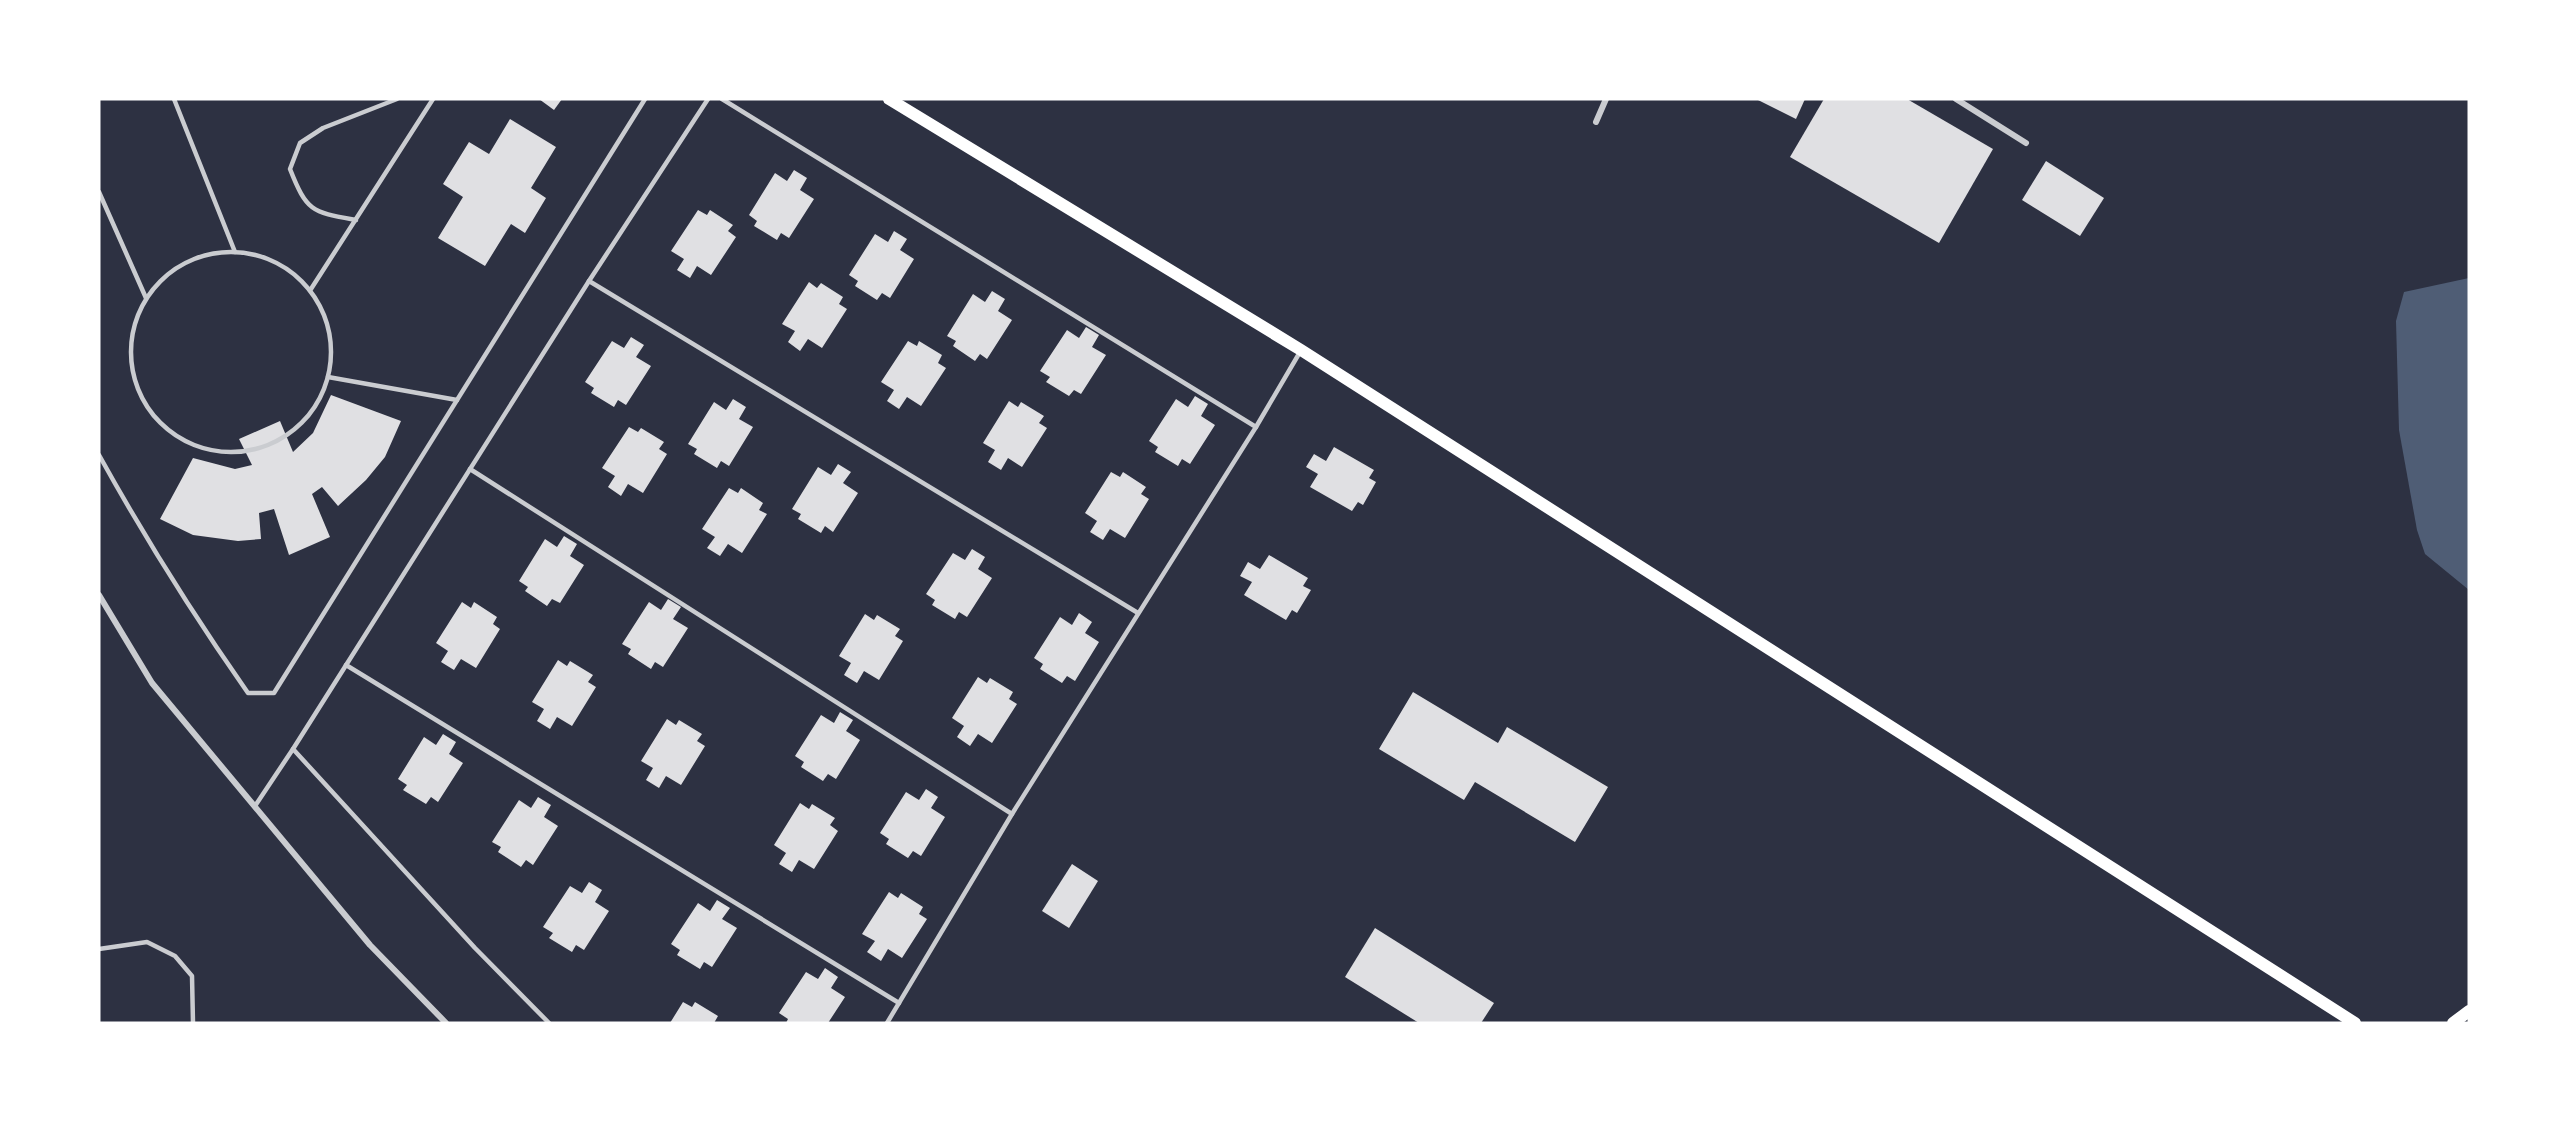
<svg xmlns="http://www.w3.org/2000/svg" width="2568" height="1122" font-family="'Fira Sans Condensed',sans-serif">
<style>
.water{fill:#4f5d75}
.building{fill:#e0e0e3}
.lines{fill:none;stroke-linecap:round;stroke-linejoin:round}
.service{stroke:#caccd0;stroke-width:4.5}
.minor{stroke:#caccd0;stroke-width:6}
.secondary{stroke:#fff;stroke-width:12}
</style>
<rect width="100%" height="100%" fill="#2d3142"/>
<!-- water -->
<polygon class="water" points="2469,278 2469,590 2425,554 2417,530 2399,430 2396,321 2404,292"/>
<!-- building -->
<g class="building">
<polygon points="539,99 562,99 554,110"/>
<polygon points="1756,99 1805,99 1796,119"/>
<polygon points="1824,99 1907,99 1993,149 1939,243 1790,157"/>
<polygon points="510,119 556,147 531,188 546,198 525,233 511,224 485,266 438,238 463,197 443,184 469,142 489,154"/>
<polygon points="2046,161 2104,198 2080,236 2022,200"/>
<polygon points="794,170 807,178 800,190 814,199 789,238 781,233 777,240 754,226 757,221 749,215 775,173 787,181"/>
<polygon points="698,210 707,215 710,210 733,225 728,231 736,237 711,275 697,266 690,278 677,270 684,259 671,251"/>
<polygon points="894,231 907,239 900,250 914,259 890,298 882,293 877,300 855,286 858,281 849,275 875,234 888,242"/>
<polygon points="809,282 817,288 821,283 843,297 839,304 847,309 822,348 808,339 800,351 788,342 795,331 782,324"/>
<polygon points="992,291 1005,299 998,311 1012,320 987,359 980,354 975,361 953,346 956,341 947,336 973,294 985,302"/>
<polygon points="1086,327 1099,335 1092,347 1106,355 1081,394 1074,390 1069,396 1046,382 1050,377 1040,371 1067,330 1079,338"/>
<polygon points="631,337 644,345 636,357 651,366 626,405 618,400 614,407 591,393 594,388 585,382 612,341 624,348"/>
<polygon points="908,341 917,346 919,341 942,355 938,363 946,368 921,406 907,397 899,409 887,401 894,390 881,382"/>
<polygon points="331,395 401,421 385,457 366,480 338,506 322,487 312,494 330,537 289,555 274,509 259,513 261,539 238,541 193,535 160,519 193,458 235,469 252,465 239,439 280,421 293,452 313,433"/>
<polygon points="1195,396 1208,404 1201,416 1215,425 1190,464 1182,459 1178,466 1155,452 1158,447 1149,441 1176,399 1188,407"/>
<polygon points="733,399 746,407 739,419 753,427 729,466 721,461 717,468 694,454 697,449 688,444 714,402 726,410"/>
<polygon points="1009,401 1018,407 1021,402 1044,416 1039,423 1047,428 1022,467 1008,458 1001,470 988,462 995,450 983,443"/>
<polygon points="629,427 638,432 641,428 664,442 659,449 667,454 643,493 628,484 621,496 608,487 615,476 602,468"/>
<polygon points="1334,447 1374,470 1369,478 1376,482 1363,505 1358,502 1352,511 1310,487 1318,474 1306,467 1314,454 1326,461"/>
<polygon points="838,464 851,472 843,483 858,493 833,532 825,526 821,533 798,519 801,514 792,509 818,467 831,475"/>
<polygon points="1111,472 1120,477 1123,472 1146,487 1141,494 1149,499 1125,538 1110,529 1103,540 1090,532 1097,521 1085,513"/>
<polygon points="729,488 738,493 741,488 763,503 759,510 767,514 742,553 728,544 720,556 707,548 715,537 702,529"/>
<polygon points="564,536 577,544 570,556 584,565 560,603 552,599 547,606 525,591 528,587 519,581 545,539 557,547"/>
<polygon points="972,549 985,557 978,569 992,578 967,617 959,612 955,619 932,605 935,600 926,594 953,553 965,560"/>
<polygon points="1269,555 1308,578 1303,586 1311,590 1297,613 1292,610 1286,620 1244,595 1252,582 1240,576 1248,562 1260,569"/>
<polygon points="668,599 681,607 673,619 688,628 663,667 655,662 651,669 628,654 631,649 622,644 649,602 661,610"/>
<polygon points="462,602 471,608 474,602 497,617 493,624 500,629 476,668 461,659 454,670 441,662 448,651 436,643"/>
<polygon points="1079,613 1092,622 1085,633 1099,642 1075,681 1067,676 1062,683 1040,669 1043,664 1034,658 1060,617 1072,625"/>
<polygon points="865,614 874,620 877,615 900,629 895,636 903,641 879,680 864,671 857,683 844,675 851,663 839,656"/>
<polygon points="558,660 567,666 570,661 593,675 588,682 596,687 572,726 557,717 550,729 537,721 544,709 532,702"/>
<polygon points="978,677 987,683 990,678 1013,692 1009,699 1017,704 992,743 978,734 970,746 957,737 964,726 952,718"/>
<polygon points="1413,692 1498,743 1507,727 1608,787 1575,842 1475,782 1464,800 1379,749"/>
<polygon points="840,712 853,720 846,731 860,740 836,779 828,774 823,781 801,767 804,762 795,756 821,715 834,723"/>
<polygon points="667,719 676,725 679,720 702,734 697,741 705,746 681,785 666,776 659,788 646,780 653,768 641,761"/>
<polygon points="443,734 456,742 449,754 463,763 438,802 431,797 426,804 403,790 407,785 398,779 424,737 436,745"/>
<polygon points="926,789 938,797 931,808 945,817 921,856 913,851 908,858 886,844 889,839 880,833 906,792 919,800"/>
<polygon points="538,797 551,805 544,817 558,826 533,865 526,860 521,867 498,852 501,847 492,842 519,800 531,808"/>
<polygon points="800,803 809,809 812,804 835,818 830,825 838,831 814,869 799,860 792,872 779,864 786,853 774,845"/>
<polygon points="1072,864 1098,881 1069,928 1042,911"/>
<polygon points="589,882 602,890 595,902 609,911 584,950 576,945 572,952 549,938 553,933 543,927 570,886 582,893"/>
<polygon points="889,892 898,898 901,893 923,907 919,914 927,919 902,958 888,949 881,961 867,952 875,941 862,934"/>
<polygon points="717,900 730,908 722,919 737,928 712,967 704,962 700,969 677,955 680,950 671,944 698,903 710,911"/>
<polygon points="1375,928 1494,1003 1481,1023 1419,1023 1345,977"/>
<polygon points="825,968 838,977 831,988 845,997 828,1023 786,1023 788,1019 779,1013 806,972 818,979"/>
<polygon points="683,1002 692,1007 695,1002 718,1016 714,1023 670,1023"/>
</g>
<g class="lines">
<!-- service -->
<g class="service">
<polyline points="174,99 235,252"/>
<polyline points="722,99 1256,427 1012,814 887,1023"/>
<polyline points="99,192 146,298"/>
<path d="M356 220C312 212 307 212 290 169L300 143 323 128 397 99"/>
<circle cx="231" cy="352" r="100"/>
<polyline points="589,281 1138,613"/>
<polyline points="311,289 433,99"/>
<polyline points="328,377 457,400"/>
<polyline points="1256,427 1300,352"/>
<path d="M99 455C145 538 194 616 248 693H274L645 99"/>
<polyline points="470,469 1012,814"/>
<polyline points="346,665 899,1003"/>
<polyline points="255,806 293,749"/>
<polyline points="99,949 147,942 175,956 192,976 193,1023"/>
<polyline points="549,1023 475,948 293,749 589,281 708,99"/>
</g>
<!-- minor -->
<g class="minor">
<polyline points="1956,99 2026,143"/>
<polyline points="1596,122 1606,99"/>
<polyline points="99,595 152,683 370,945 446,1023"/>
</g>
<!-- secondary -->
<g class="secondary">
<polyline points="889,99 1301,350 2355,1023"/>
<polyline points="2453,1023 2469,1011"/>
</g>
</g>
<!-- border -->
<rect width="2568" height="1122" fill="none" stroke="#ffffff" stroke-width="201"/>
</svg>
